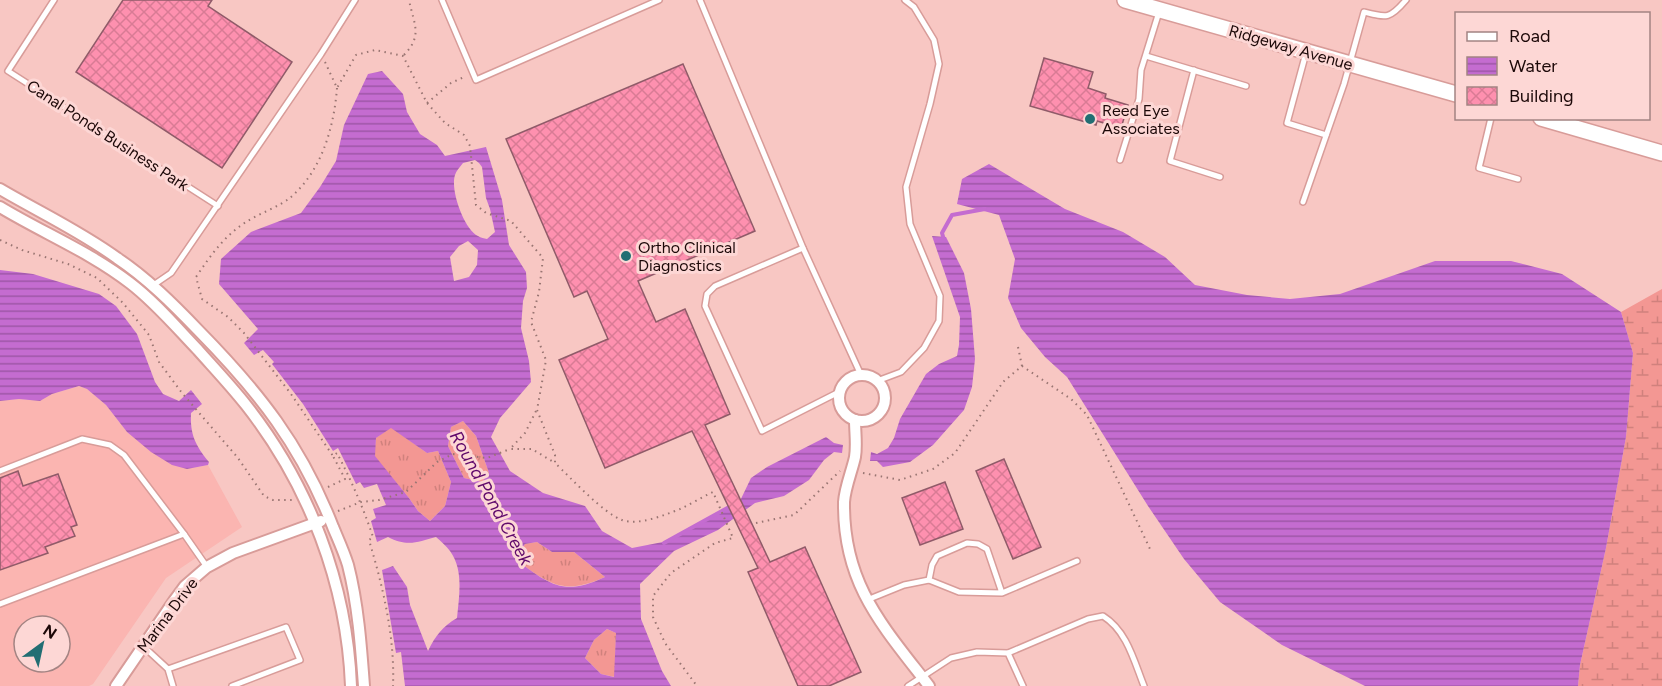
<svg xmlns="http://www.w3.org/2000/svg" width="1662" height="686" font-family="Figtree,sans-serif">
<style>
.built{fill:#fbb5b1;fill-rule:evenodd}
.grass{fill:url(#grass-tufts)}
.wetland{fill:url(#wetland-marsh)}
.water{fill:url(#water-rules);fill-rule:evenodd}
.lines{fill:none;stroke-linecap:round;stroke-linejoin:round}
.stream{stroke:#c46cd0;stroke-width:4}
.building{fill:url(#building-cross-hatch);stroke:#905b69;stroke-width:1.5}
.service-casing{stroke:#d89c99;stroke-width:8}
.minor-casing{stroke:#d89c99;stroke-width:14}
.secondary-casing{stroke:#d89c99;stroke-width:18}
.path{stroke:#997572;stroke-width:2;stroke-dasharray:1.5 4.5;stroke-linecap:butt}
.service{stroke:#fff;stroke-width:5}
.minor{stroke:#fff;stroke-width:10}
.secondary{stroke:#fff;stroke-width:15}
.poi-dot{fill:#226e73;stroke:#fdd7d5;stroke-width:2}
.labels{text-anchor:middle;stroke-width:6;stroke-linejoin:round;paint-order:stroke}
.street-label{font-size:16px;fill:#1c0808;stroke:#fdd7d5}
.poi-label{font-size:16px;fill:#1c0808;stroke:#fdd7d5;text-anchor:start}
.water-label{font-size:18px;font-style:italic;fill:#60096b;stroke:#fdd7d5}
</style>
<defs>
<pattern id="grass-tufts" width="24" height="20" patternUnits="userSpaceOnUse" patternTransform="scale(1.5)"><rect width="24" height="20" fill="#f39793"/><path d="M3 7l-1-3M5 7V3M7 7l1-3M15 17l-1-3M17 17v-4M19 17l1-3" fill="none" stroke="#d0817d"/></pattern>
<pattern id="wetland-marsh" width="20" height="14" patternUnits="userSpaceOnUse" patternTransform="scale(1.5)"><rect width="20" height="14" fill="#f39793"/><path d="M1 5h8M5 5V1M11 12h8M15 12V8" fill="none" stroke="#d0817d"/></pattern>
<pattern id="water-rules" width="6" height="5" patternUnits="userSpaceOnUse" patternTransform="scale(1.5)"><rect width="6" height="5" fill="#c46cd0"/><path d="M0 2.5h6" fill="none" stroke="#9e57a7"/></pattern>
<pattern id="building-cross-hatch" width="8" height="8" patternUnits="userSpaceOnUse" patternTransform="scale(1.5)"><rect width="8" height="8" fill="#fe90af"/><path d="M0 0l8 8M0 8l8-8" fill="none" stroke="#d97b95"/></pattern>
</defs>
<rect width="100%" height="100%" fill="#f8c7c3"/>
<!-- built -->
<path class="built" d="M79 386 87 389 106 405 127 432 187 469 208 465 242 527 166 578 93 684 89 686H0V401L19 399 40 401 52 394ZM24 626H60V662H24Z"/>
<!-- grass -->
<g class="grass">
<polygon points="463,421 476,436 489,473 482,482 464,478 448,446 451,427"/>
<polygon points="391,427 427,453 438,451 451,482 445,506 430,521 418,511 409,498 374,456 376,438"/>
<path d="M537 542 552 552H574L605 577C563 596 549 584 515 559L525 544Z"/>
<polygon points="607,629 616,633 615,677 601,674 585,658 594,640"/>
</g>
<!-- wetland -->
<polygon class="wetland" points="1662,289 1662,686 1578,686 1580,665 1606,548 1626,437 1633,353 1621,312"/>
<!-- water -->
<g class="water">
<path d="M382 71 403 94 407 112 420 134 437 145 445 156 486 147 502 200 509 245 526 272 527 288 523 301 521 328 529 361 531 382 500 418 491 437 510 471 543 493 585 506 602 531 632 548 668 541 739 503 751 478 767 467 826 437 834 443 843 445 842 453 834 452 824 460 809 480 784 496 755 503 718 530 674 551 640 584 641 619 662 671 671 686H405L401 652 396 653 382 570 393 566 407 587 410 605 428 651C436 635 442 627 457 618 459 596 464 570 450 551 446 546 441 541 436 537 418 542 407 547 388 537L377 542 371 521 376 518 373 509 386 505 377 484 364 488 360 482 356 484 338 448 333 451 303 404 272 364 274 362 263 350 254 355 244 343 258 329 219 284 221 259 251 232 301 213 320 187 336 161 344 125 368 74ZM475 160 479 163 482 167 486 198 490 209 495 232 487 239C484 238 481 238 478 236 464 229 450 190 455 175 456 171 460 167 463 163ZM468 241 478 250 477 265 469 277 454 281 450 257 459 246ZM463 421 476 436 489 473 482 482 464 478 448 446 451 427ZM391 428 427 453 438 451 451 482 445 506 430 521 418 511 409 498 375 456 376 438ZM537 542 552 552H574L605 577C563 597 549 584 515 559L525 544ZM607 629 616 633 614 677 601 674 585 658 594 640Z"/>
<polygon points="989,164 1065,209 1123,232 1165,257 1195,285 1247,295 1290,299 1340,294 1435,261 1511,261 1562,274 1621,312 1633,353 1626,437 1606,548 1580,665 1578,686 1365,686 1282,645 1220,602 1184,559 1148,506 1067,377 1045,357 1021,328 1008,298 1015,259 999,215 957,204 962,179"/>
<polygon points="932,236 946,237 964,273 971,309 975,359 972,387 964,410 933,445 910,462 883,467 877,461 870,461 871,452 877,454 888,448 894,438 900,419 926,374 939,364 957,356 959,345 960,317"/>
<path d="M0 270 33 274 99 294 116 306 137 334 155 382 163 394 179 401 191 390 202 404 191 413C190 434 195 445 209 462L208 465 187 469 172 465 151 452 127 432 106 405 87 389 79 386 52 394 40 401 19 399 0 401Z"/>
</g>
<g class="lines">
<!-- stream -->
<g class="stream">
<polyline points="944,240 942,233 952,215 985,209"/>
<polyline points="664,543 731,506"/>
</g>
</g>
<!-- building -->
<g class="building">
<polygon points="123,0 212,0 208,6 292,62 222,168 76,72"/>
<polygon points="1044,58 1093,72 1088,88 1106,94 1105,98 1128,105 1121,128 1097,121 1096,125 1030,106"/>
<polygon points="683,64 755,231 638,281 656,322 685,309 730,414 705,425 770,562 805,547 861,672 829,686 798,686 748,572 758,568 692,431 605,468 559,360 608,339 587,291 574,297 506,139"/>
<polygon points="1004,459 1041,547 1013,559 976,471"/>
<polygon points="18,471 23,486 58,474 77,525 71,527 75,536 45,547 48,553 0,570 0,478"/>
<polygon points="945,482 963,529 920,545 902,498"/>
</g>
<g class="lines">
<!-- service casing -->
<g class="service-casing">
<g id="service">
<polyline points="54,0 8,71 218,206"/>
<polyline points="442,0 476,80 659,0"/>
<polyline points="700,0 803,248 861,375"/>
<polyline points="1306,53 1287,123 1326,135"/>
<polyline points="1146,56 1246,86"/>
<polyline points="1194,70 1170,161 1220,177"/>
<polyline points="1491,118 1479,168 1518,179"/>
<polyline points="1120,160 1139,99 1141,70 1159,12"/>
<path d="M1303 202 1344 84 1364 12C1387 18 1390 19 1406 0"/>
<polyline points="803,248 715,286 707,294 705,306 762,431 839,392"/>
<polyline points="152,286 171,273 321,54 355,0"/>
<polyline points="877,381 901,372 924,348 939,321 940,296 910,224 906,187 930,104 939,64 934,40 914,7 905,0"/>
<polyline points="0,471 82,439 110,445 124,455 184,534"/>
<polyline points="1002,593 959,592 929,580 932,565 937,556 967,543 978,544 987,549 1002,593 1077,561"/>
<polyline points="867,600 904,585 929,580"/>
<polyline points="0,604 184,534 207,567"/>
<polyline points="143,646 168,669 173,686"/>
<path d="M1008 653 1088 619 1103 616C1127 631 1134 661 1144 686"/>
<polyline points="168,669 286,627 300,660 232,686"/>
<polyline points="908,686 951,658 977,652 1008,653 1023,686"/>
</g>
</g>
<!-- minor casing -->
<g class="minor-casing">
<g id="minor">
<path d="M0 189C39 212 80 231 117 258 147 278 173 304 198 330 259 392 301 445 333 527 338 539 344 552 348 565 358 604 361 645 364 686"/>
<path d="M0 207C43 233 90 252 130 283 155 302 176 327 198 350 214 368 231 386 246 405 309 485 347 584 351 686"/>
<circle cx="862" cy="398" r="23"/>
<path d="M855 420C855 432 857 445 855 457 852 471 845 487 844 502 843 584 882 625 929 686"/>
<polyline points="116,686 174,601 185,586 200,573 207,567 233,553 321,521"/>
</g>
</g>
<!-- secondary casing -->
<g class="secondary-casing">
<g id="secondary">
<polyline points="1125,0 1456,94"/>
<polyline points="1541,118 1662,153"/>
</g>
</g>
<!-- path -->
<g class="path">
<path d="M404 55C423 35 414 25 409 0"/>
<path d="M325 62 337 88 356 55 375 50 403 56 427 103 445 123 464 135 470 146 476 205 486 213 511 221 543 258 539 292 531 322 546 360 537 410 555 455V463C571 478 603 513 622 520 638 526 665 515 680 509 691 504 702 497 713 492L733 538 715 543 671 573 653 596V617L665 643 697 686"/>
<path d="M337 88C334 127 322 170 291 197 279 207 260 213 246 222 224 236 211 255 196 277L202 299 228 317 244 333 291 394 333 456 337 453C351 480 363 507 373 537L369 540C383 587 395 637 393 686"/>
<polyline points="427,103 451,83 464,77"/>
<polyline points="0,240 22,250 68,264 97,278 123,303 149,335 159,362 182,393 238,458 264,496 273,500 293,500"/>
<polyline points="1018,347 1022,366"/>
<polyline points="536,411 525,433 510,449 532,449 555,463"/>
<polyline points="863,473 900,480 933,469 955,453 1003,382 1022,366 1071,399 1087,415 1150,549"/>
<polyline points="328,487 345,479 333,456"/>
<polyline points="338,511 361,502 379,500 406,492 437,462 453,454 487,458 510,449"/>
<polyline points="756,523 794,515 840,471"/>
</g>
<!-- service -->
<use href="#service" class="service"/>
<!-- minor -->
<use href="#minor" class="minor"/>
<!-- secondary -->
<use href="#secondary" class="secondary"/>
</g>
<!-- markers -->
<g class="poi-dot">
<circle cx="1090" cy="119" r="6"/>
<circle cx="626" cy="256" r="6"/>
</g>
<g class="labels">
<!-- street labels -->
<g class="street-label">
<text transform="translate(1291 47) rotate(16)" y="6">Ridgeway Avenue</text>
<text transform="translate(108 135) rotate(33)" y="6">Canal Ponds Business Park</text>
<text transform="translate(167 615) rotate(-53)" y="6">Marina Drive</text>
</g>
<!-- poi labels -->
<g class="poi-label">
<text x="1102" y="116">Reed Eye<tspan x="1102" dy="18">Associates</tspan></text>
<text x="638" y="253">Ortho Clinical<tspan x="638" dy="18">Diagnostics</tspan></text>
</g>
<!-- water labels -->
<g class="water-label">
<text transform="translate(491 498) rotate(61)" y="6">Round Pond Creek</text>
</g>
</g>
<!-- legend -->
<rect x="1455" y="12" width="195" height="108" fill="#fdd7d5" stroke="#a38483" stroke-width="1.5"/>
<rect x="1467" y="32" width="30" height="9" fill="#ffffff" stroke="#a38483" stroke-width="1.5"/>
<text x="1509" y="42" font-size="18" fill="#1c0808">Road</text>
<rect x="1467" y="57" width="30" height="18" fill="url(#water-rules)" stroke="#a38483" stroke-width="1.5"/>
<text x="1509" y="72" font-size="18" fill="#1c0808">Water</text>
<rect x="1467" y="87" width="30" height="18" fill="url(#building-cross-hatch)" stroke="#a38483" stroke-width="1.5"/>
<text x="1509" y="102" font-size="18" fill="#1c0808">Building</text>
<!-- north arrow -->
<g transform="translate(42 644) rotate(33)"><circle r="28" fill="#fdd7d5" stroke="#a38483" stroke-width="1.5"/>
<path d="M0-4.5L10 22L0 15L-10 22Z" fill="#226e73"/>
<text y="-9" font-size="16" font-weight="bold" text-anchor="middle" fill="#1c0808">N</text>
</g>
</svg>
